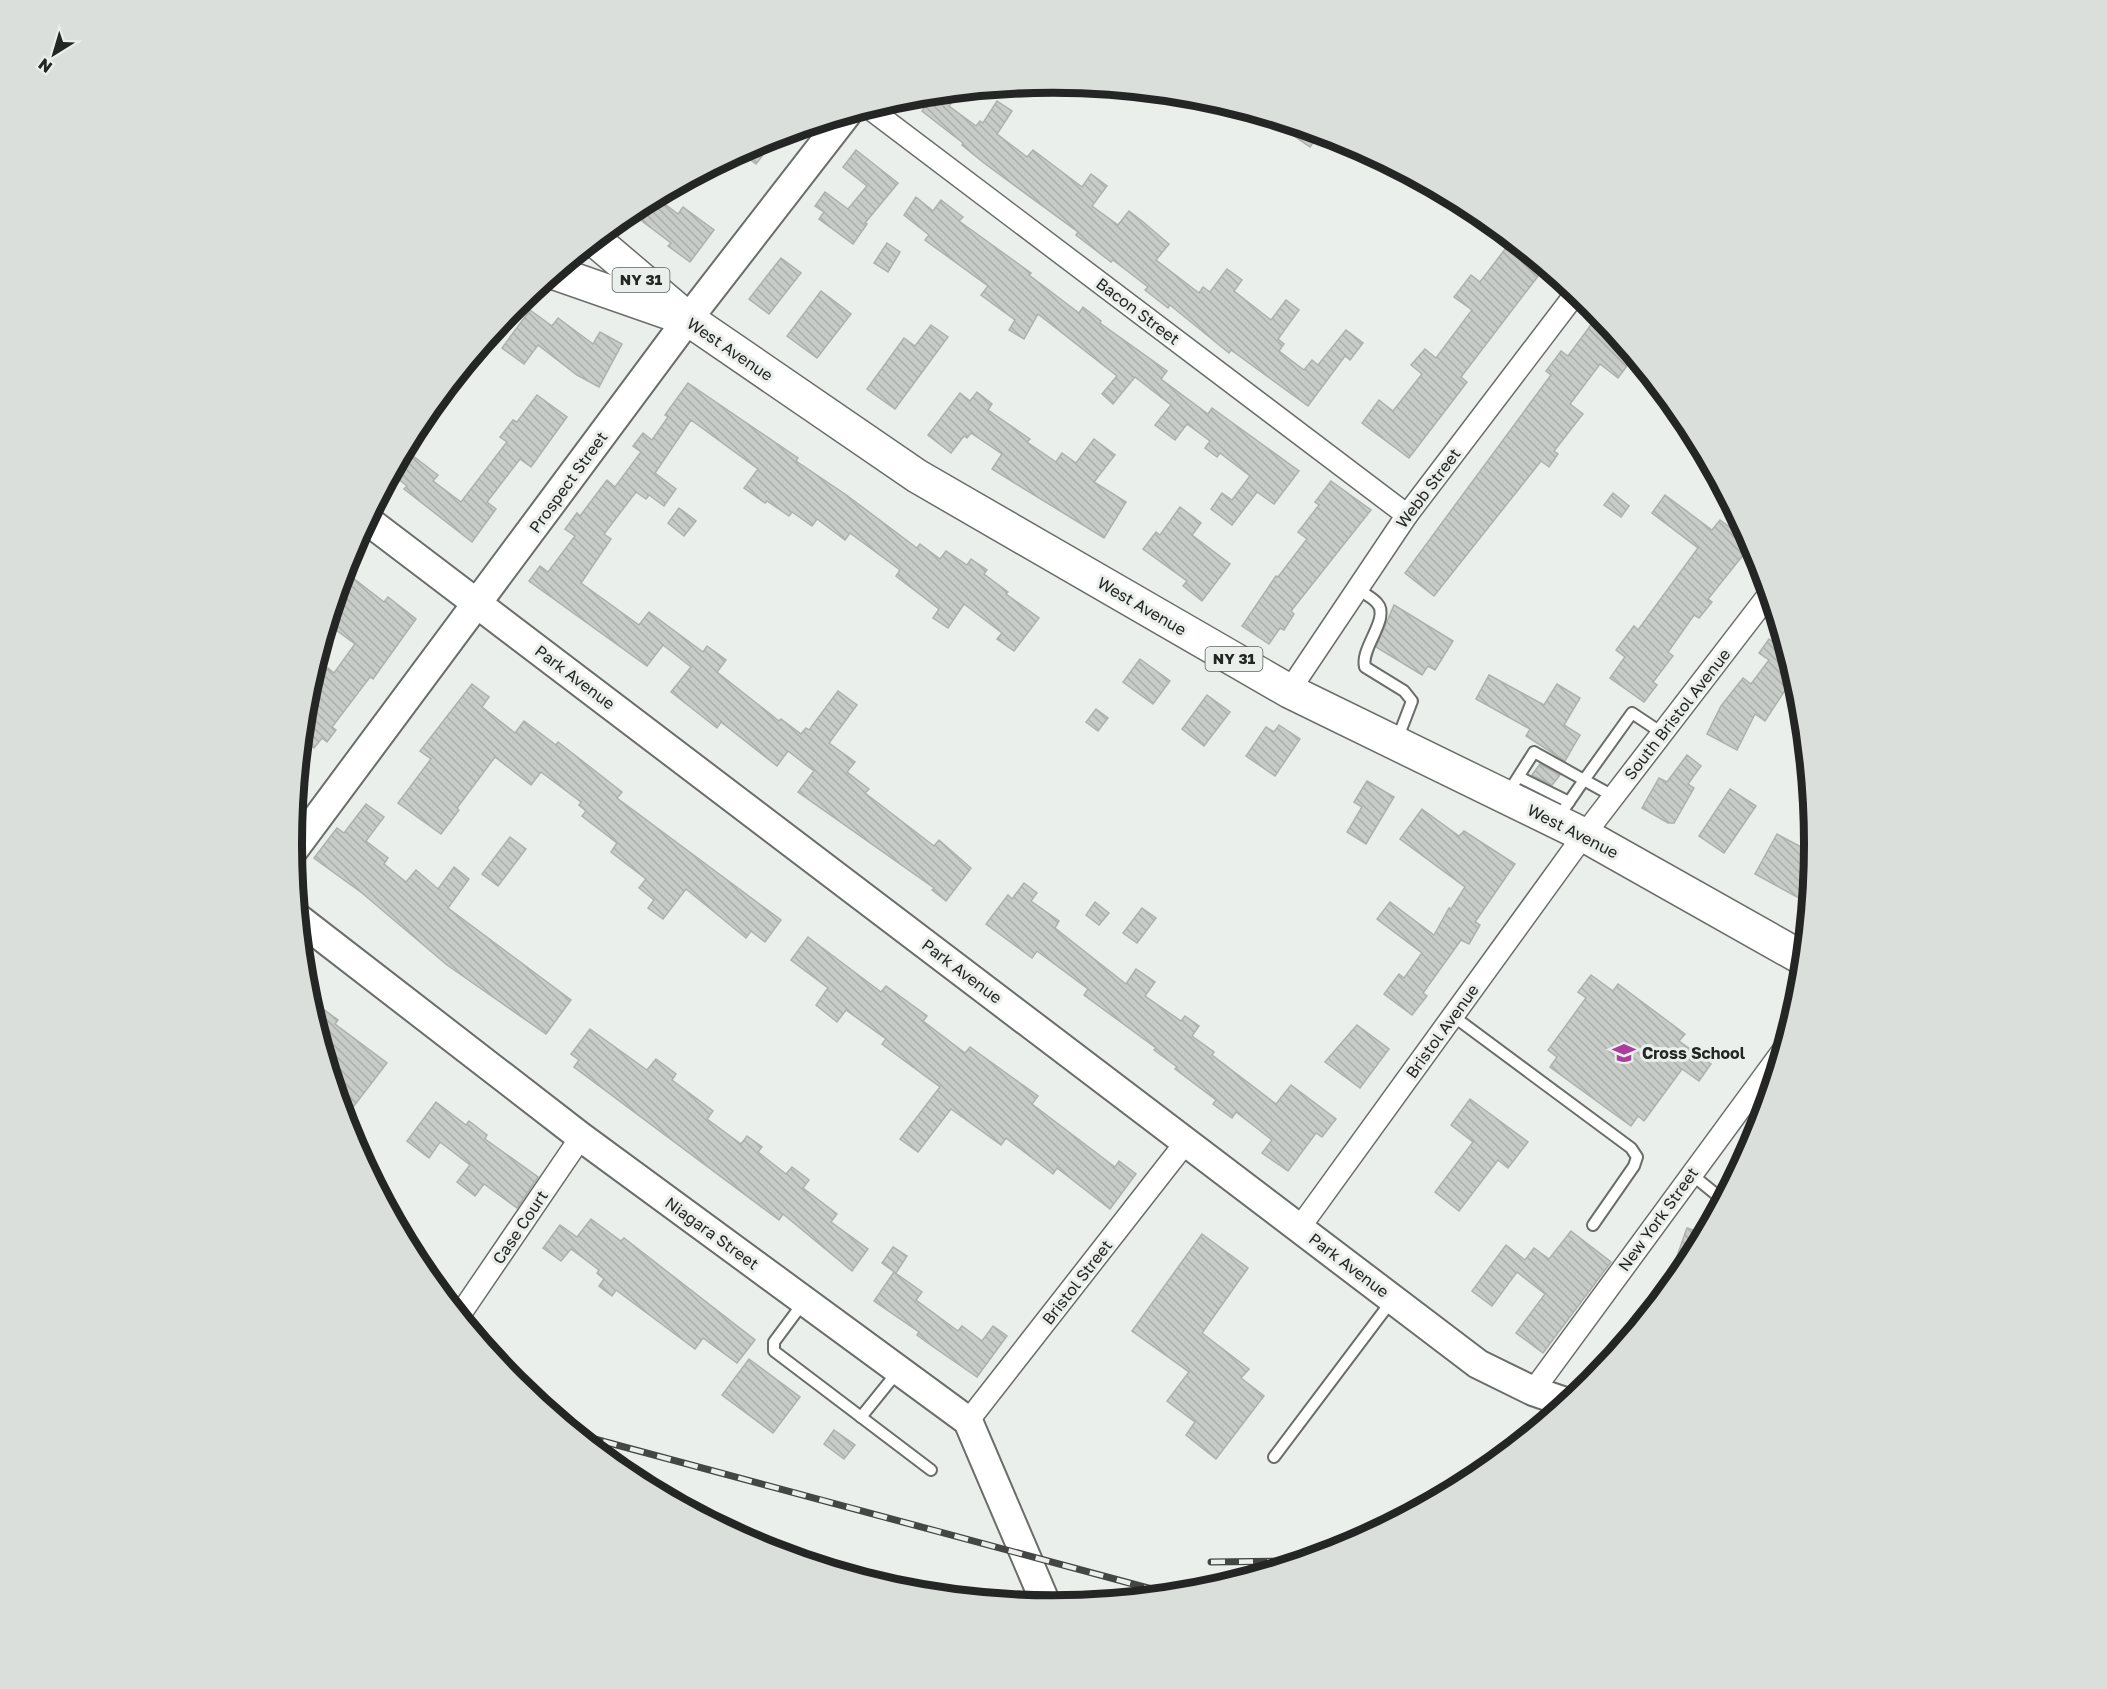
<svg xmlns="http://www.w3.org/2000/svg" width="2107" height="1689" font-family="'Golos Text',sans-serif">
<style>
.building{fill:url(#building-back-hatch);stroke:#adb1ad;stroke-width:1.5}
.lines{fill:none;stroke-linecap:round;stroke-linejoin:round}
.lane-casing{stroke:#6a6e6a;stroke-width:14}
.street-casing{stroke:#6a6e6a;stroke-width:24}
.secondary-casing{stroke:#6a6e6a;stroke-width:32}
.primary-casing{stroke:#6a6e6a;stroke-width:36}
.highway-casing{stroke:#6a6e6a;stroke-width:36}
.lane{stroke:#fff;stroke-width:10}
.street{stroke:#fff;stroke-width:21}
.secondary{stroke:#fff;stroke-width:28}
.primary{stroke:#fff;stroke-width:33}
.highway{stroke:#fff;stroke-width:33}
.rail-casing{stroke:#444645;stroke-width:7}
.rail{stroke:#eaefeb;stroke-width:4.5;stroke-dasharray:14;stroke-linecap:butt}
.labels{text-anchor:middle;stroke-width:6;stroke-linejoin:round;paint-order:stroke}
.shield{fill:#eaefeb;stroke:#5f6260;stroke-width:1.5}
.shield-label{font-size:15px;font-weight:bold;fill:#242625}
.street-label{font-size:16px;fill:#242625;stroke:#eaefeb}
.poi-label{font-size:16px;font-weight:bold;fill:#242625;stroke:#eaefeb;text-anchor:start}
.rim{fill:none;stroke:#242625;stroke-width:8}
</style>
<defs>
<pattern id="building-back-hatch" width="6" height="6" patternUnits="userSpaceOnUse" patternTransform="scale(1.5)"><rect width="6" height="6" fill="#c7ccc8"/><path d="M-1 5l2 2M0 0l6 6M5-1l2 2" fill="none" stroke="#abafac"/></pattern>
</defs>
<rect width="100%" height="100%" fill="#eaefeb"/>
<!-- building -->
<g class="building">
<polygon points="960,92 949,106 976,126 980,121 983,123 997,101 1012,111 997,134 1027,157 1033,150 1082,187 1091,174 1107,186 1092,206 1118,225 1129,211 1142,221 1169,244 1156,260 1199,293 1203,287 1210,292 1227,269 1242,280 1234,291 1271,320 1286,300 1299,310 1278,339 1284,344 1279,351 1304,370 1312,360 1318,365 1346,330 1363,343 1350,360 1345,356 1308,406 1231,350 1229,353 1170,305 1168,308 1145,290 1148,287 1113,260 1111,262 1098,252 1076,235 1078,232 984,163 962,145 963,143 922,111 935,94"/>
<polygon points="1276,120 1310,130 1320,133 1310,147 1275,123"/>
<polygon points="758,143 767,150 756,164 740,152"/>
<polygon points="856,150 898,183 865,223 867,224 853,244 819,219 824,212 815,206 825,192 848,209 867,186 843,167"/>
<polygon points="916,197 933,211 941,200 963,217 959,221 1031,273 1029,275 1079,313 1083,307 1101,321 1100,323 1167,371 1161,379 1208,414 1212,408 1299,471 1274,504 1257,492 1232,525 1211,509 1222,493 1232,500 1250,476 1220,453 1217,457 1205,448 1210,441 1187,424 1175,440 1155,425 1171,405 1135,377 1113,404 1102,394 1117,376 1038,314 1024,339 1009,330 1015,320 981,295 988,286 925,240 929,235 904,215"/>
<polygon points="658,199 678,214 683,207 714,230 690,262 668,246 671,243 642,221"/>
<polygon points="1512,240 1545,267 1461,377 1467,382 1409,458 1362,423 1379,400 1393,411 1422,374 1411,365 1425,349 1436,358 1472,310 1454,297 1471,275 1480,282"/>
<polygon points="887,243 900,252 888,272 874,263"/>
<polygon points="781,258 801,273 769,314 749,299"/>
<polygon points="821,291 851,314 817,358 787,336"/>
<polygon points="530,310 552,326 558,318 593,344 600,332 622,344 599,387 577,375 538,345 524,364 502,348"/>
<polygon points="1599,314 1632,354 1632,359 1618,378 1600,364 1570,404 1583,414 1554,451 1558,454 1549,467 1541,461 1434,596 1405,573 1551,375 1546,371 1561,351 1568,356"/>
<polygon points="931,325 948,337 895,409 867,389 904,338 915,346"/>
<polygon points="688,383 798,458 796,461 845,494 917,548 920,544 940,559 946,551 967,565 971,559 987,570 984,574 1008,592 1006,594 1039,618 1014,651 997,639 1002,633 964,604 948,628 933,618 939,609 896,576 900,570 850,533 845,540 817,519 812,526 792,512 789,516 767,501 765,503 744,488 758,469 691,420 655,473 676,489 664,506 649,495 646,499 636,492 604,534 611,539 581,583 639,625 649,612 703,652 707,646 726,660 717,672 779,721 781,719 801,734 806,728 809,730 838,691 857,705 829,743 855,762 847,772 869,789 865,793 934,846 939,840 971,868 946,901 932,890 934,888 798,792 814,771 788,751 777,766 721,722 717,728 671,692 691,667 663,645 647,666 529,581 540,566 548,572 575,536 565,529 577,513 580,516 607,480 615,487 641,452 633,446 643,433 652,440 668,417 665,415"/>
<polygon points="977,392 992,404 988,410 1030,439 1027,442 1056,462 1062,453 1076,463 1094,439 1115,455 1094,482 1126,502 1104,538 992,469 1002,454 971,433 967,438 964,436 951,453 928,435 960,393 970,401"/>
<polygon points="537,395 567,417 531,467 520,459 487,502 496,509 472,542 404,489 407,486 392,474 405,450 438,475 433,481 461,502 507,442 500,437 513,420 517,422"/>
<polygon points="1331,481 1371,510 1291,611 1294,614 1284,630 1280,628 1269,644 1242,626 1276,576 1278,577 1307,539 1298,532 1319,505 1315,502"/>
<polygon points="1613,493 1629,506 1621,517 1604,505"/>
<polygon points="1665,495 1712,530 1720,520 1752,544 1708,599 1712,602 1699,618 1694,615 1668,652 1673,656 1653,682 1657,685 1644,702 1610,678 1625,657 1616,650 1634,626 1638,630 1698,548 1652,513"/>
<polygon points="1180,507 1201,523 1192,535 1230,564 1202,601 1183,586 1187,581 1143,549 1156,532 1160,535"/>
<polygon points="679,508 696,521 684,536 668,523"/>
<polygon points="344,571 384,602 388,597 416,619 373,679 370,677 332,727 336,730 327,742 322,738 314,748 302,739 306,697 328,668 334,673 355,644 328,624"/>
<polygon points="1394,605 1453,641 1435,670 1428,666 1422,675 1376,647"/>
<polygon points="1769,639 1788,653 1795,675 1765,721 1755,714 1737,750 1707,734 1721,706 1743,678 1751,684 1769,660 1759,653"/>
<polygon points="1140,659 1170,681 1153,704 1123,682"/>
<polygon points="1489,675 1544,705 1557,684 1580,698 1564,725 1580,735 1565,761 1526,736 1530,729 1476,699"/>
<polygon points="472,684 489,697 482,707 515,733 524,721 556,745 558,742 622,792 617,798 781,920 765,942 751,931 746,938 686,889 663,919 648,908 654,900 639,888 646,879 611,852 617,843 582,816 586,811 579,805 581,802 541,772 531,785 495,757 457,808 459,810 441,834 398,803 431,759 420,751"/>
<polygon points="1207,695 1230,712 1204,746 1182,729"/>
<polygon points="1096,709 1108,718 1098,731 1086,722"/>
<polygon points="1279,725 1300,739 1275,776 1246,756 1266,727 1274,732"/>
<polygon points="1687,755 1701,766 1688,784 1694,788 1674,823 1668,823 1642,808 1659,778 1667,782"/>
<polygon points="1540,764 1560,775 1552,785 1532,775"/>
<polygon points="1367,781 1394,797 1366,844 1347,832 1362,807 1354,802"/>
<polygon points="1730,789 1756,806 1724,853 1699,836"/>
<polygon points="366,804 384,817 366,841 388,858 384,864 406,882 416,870 438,889 454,867 469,879 448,908 571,1000 546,1034 447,965 362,893 314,858 337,828 344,833"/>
<polygon points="1422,809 1459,836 1464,831 1515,864 1475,922 1480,925 1469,944 1461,940 1423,993 1427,996 1412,1015 1384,994 1399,974 1404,978 1422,953 1377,919 1390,902 1434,935 1449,908 1451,909 1465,887 1400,839"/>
<polygon points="1814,827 1815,845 1810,904 1755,874 1777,834 1803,848"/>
<polygon points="510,837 526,849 498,886 482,874"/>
<polygon points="1024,883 1037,893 1031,901 1059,921 1055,928 1126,984 1136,969 1155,982 1145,996 1181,1021 1185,1016 1199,1026 1192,1036 1214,1052 1212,1055 1276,1104 1291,1085 1336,1119 1322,1137 1316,1133 1288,1171 1262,1153 1272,1140 1236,1112 1232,1118 1213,1104 1216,1100 1175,1069 1177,1067 1154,1050 1156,1048 1084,995 1088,989 1037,951 1032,958 986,924 1008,895 1012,899"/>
<polygon points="1095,902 1109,913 1099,925 1086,915"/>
<polygon points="1142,908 1156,918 1137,943 1123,933"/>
<polygon points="808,937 881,992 886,986 927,1016 923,1021 965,1053 970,1047 1038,1096 1032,1104 1115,1167 1119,1161 1136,1174 1110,1209 1057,1168 1053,1174 1006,1138 1001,1145 951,1109 918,1152 900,1139 940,1087 882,1044 886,1039 846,1010 837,1022 816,1005 828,988 791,960"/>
<polygon points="1591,975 1613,991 1618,984 1685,1034 1679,1041 1711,1064 1699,1081 1682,1069 1644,1121 1638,1116 1631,1126 1550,1067 1557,1057 1548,1050 1586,998 1578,992"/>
<polygon points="307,997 338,1020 335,1024 387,1063 344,1119"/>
<polygon points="1357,1025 1389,1049 1360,1088 1325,1062"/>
<polygon points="590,1029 647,1070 656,1059 676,1074 672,1080 713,1111 707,1119 741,1144 747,1136 762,1147 758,1152 786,1174 792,1167 809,1180 803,1188 837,1214 831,1222 868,1249 852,1271 783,1214 779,1220 574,1067 579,1060 571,1054"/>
<polygon points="1470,1099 1528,1142 1508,1168 1498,1160 1459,1211 1435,1192 1473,1142 1451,1125"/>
<polygon points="436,1102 466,1125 469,1121 487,1135 485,1139 538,1177 517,1208 484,1184 475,1196 457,1182 470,1165 440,1142 429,1158 407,1141"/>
<polygon points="591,1219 621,1241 624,1238 755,1340 737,1363 703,1338 695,1349 616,1290 612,1296 599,1286 604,1279 597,1273 599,1270 571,1249 561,1261 543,1248 560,1225 577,1237"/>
<polygon points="1687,1228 1705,1234 1691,1261 1677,1256"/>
<polygon points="1571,1231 1611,1262 1543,1353 1516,1333 1545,1294 1517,1272 1492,1306 1472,1291 1506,1245 1525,1260 1534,1248 1549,1259"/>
<polygon points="1202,1234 1248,1268 1202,1333 1249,1369 1241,1378 1264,1396 1216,1459 1186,1435 1195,1422 1167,1401 1189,1372 1132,1331"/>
<polygon points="893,1247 907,1256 896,1273 882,1263"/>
<polygon points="894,1272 922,1292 916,1300 958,1331 962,1326 982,1341 993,1326 1007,1336 977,1377 932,1346 917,1335 919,1332 874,1301"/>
<polygon points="749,1359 800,1397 773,1433 722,1395"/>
<polygon points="834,1430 855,1445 844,1459 824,1444"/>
</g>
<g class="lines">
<!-- lane casing -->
<g class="lane-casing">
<g id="lane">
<path d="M1357 589C1363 593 1372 597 1377 603 1391 618 1360 648 1365 667L1404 691 1412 701 1397 740"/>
<polyline points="1519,777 1569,802"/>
<polyline points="1508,793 1534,752 1584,780 1558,818"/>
<polyline points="1613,796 1584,780 1632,713 1662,733"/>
<polyline points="1453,1016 1631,1148 1637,1157 1634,1166 1593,1225"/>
<polyline points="1691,1174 1723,1200"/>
<polyline points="803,1303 774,1342 774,1351 931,1470"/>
<polyline points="861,1417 899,1370"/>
<polyline points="1274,1457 1393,1299"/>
</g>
</g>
<!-- street casing -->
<g class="street-casing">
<g id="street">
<polyline points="869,108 1407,515"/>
<polyline points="1289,691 1407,515 1576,293"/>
<polyline points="1300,1227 1584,835 1770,593"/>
<polyline points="459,1316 581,1137"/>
<polyline points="1533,1391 1784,1049"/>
<polyline points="968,1421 1186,1142"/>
</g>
</g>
<!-- secondary casing -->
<g class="secondary-casing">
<g id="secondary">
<polyline points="367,520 1478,1364 1533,1391 1568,1403"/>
<polyline points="292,852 688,319 846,115"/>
<polyline points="299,919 581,1137 968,1421 1047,1606"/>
</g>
</g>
<!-- primary casing -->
<g class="primary-casing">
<polyline id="primary" points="555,273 687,319"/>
</g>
<!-- highway casing -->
<g class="highway-casing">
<polyline id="highway" points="595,240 688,319 917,476 1289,691 1584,835 1804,959"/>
</g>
<!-- lane -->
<use href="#lane" class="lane"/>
<!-- street -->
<use href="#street" class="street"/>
<!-- secondary -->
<use href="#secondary" class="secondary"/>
<!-- primary -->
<use href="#primary" class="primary"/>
<!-- highway -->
<use href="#highway" class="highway"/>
<!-- rail casing -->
<g class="rail-casing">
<g id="rail">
<polyline points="576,1434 1174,1595"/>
<polyline points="1211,1562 1304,1561"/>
</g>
</g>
<!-- rail -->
<use href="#rail" class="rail"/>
</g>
<!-- icons -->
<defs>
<g id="school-bare" transform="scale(1.8)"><path d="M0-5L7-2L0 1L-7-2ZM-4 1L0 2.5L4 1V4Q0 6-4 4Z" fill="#ab3e9c" stroke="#eaefeb" stroke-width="2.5" paint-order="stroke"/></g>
</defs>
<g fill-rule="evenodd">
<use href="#school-bare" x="1624" y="1053"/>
</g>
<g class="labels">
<!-- shield labels -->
<g class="shield">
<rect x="612.5" y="268" width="57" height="24" rx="4.5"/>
<rect x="1205.5" y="647" width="57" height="24" rx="4.5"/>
</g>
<g class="shield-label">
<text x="641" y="285">NY 31</text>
<text x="1234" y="664">NY 31</text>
</g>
<!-- street labels -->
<g class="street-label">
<text transform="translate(1138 311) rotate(37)" y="6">Bacon Street</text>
<text transform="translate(730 349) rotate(34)" y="6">West Avenue</text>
<text transform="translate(568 482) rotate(-54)" y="6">Prospect Street</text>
<text transform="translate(1428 488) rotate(-53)" y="6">Webb Street</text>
<text transform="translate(1142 606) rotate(30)" y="6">West Avenue</text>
<text transform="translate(575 677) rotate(37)" y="6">Park Avenue</text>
<text transform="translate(1677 714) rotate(-52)" y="6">South Bristol Avenue</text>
<text transform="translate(1573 831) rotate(27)" y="6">West Avenue</text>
<text transform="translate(962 971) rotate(37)" y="6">Park Avenue</text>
<text transform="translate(1442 1031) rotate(-54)" y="6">Bristol Avenue</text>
<text transform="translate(1658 1219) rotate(-54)" y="6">New York Street</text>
<text transform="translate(520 1227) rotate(-56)" y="6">Case Court</text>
<text transform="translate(712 1233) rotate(36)" y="6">Niagara Street</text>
<text transform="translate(1349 1265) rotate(37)" y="6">Park Avenue</text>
<text transform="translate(1077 1282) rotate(-52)" y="6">Bristol Street</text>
</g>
<!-- poi labels -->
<g class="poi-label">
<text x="1642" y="1059">Cross School</text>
</g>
</g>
<!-- crop -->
<path d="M0 0H2107V1689H0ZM302 844a751 751 0 1 1 1502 0a751 751 0 1 1-1502 0Z" fill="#dadfdb" fill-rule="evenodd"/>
<path class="rim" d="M302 844a751 751 0 1 1 1502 0a751 751 0 1 1-1502 0Z"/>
<!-- north arrow -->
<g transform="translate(54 54) rotate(217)" stroke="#eaefeb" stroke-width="4.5" paint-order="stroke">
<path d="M0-4.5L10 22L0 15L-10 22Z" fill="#242625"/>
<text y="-9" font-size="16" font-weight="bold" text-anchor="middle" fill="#242625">N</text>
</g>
</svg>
